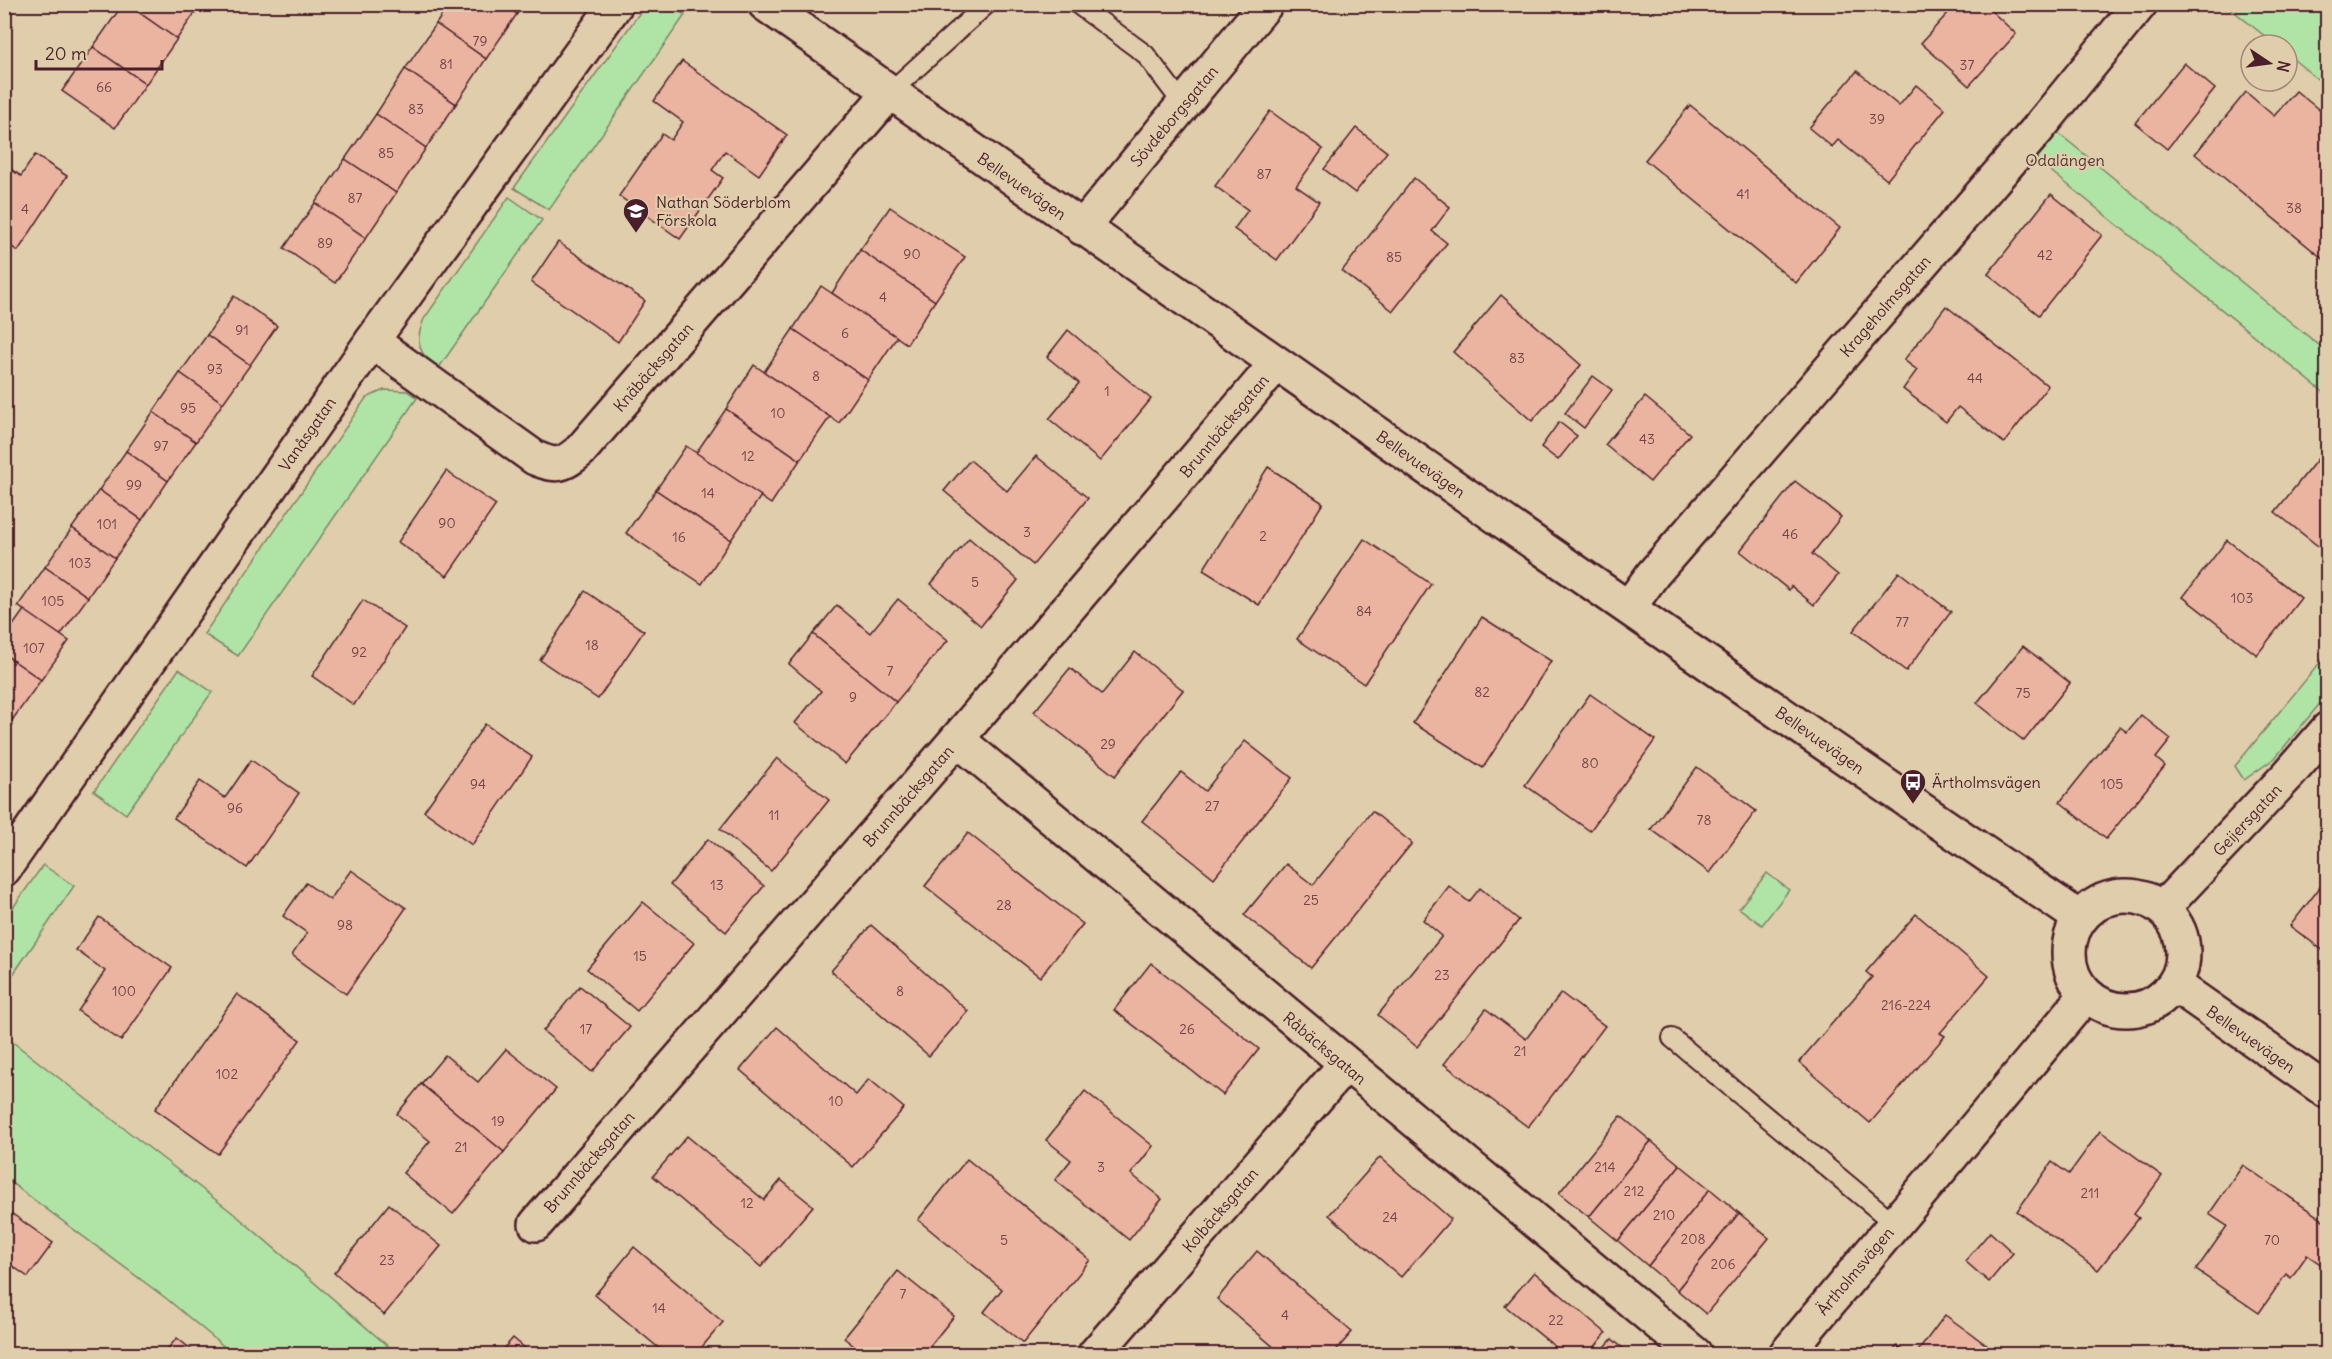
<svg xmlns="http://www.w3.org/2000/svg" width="2332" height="1359" font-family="Delius,sans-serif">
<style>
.green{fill:#b0e4a6;stroke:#7d8268;stroke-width:1.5}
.building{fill:#ebb4a0;stroke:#4a1f2b;stroke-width:1.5}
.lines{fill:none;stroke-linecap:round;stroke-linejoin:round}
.lane-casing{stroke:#4a1f2b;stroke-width:22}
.street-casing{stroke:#4a1f2b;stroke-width:38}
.secondary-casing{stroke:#4a1f2b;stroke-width:38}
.lane{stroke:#e0cdab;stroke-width:18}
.street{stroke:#e0cdab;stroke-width:33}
.secondary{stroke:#e0cdab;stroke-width:33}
.labels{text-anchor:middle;stroke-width:4.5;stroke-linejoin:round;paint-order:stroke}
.number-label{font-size:14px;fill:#724448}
.street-label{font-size:16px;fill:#4a1f2b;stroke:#e0cdab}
.park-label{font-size:16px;fill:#543337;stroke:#e0cdab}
.poi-label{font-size:16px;fill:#4a1f2b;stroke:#e0cdab;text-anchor:start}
</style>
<rect width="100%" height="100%" fill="#e0cdab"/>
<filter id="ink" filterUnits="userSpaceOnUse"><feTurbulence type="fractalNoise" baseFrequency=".0167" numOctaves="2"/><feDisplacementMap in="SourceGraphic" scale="12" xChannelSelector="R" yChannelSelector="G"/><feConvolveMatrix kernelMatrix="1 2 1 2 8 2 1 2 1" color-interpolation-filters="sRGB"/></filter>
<g filter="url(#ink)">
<!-- green -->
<g class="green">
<polygon points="646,4 669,5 685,15 549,210 514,188"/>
<polygon points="2226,5 2327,5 2327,87 2287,54 2287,45 2276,45"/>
<polygon points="2057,132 2320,346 2327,338 2327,395 2036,159"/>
<path d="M509 197 542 220 438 369C419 354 414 342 424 319Z"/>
<polygon points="384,390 407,391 417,398 238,656 204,634 366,398"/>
<polygon points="2327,654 2327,695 2275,758 2244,780 2235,766"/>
<polygon points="179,669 212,692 126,814 94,791"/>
<polygon points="43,865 74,886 5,986 5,919"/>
<polygon points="1767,873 1789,890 1762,925 1739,908"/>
<polygon points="5,1036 238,1217 397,1354 233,1354 167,1299 5,1178"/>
</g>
<!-- building -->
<g class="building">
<polygon points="123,4 127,4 177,39 146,84 93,47"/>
<polygon points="127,4 201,4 177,39"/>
<polygon points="449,4 503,4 517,14 486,59 436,24"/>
<polygon points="503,4 523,4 517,14"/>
<polygon points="1956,4 1984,4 2016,34 1969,86 1921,43"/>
<polygon points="436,24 486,59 456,104 405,69"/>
<polygon points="93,47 146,84 115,128 62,91"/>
<polygon points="682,61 787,135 759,175 725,151 712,170 723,178 680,239 619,196 662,134 671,140 683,122 654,101"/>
<polygon points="2184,63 2215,89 2167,149 2135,123"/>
<polygon points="405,69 456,104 426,148 376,114"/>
<polygon points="1857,71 1899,106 1916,85 1945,109 1887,180 1838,140 1832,147 1809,128"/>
<polygon points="2296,91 2328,117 2328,263 2195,154 2246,92 2274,116"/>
<polygon points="1690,105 1840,228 1796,283 1645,160"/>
<polygon points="1270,111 1323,149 1296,186 1319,202 1277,260 1234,229 1248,210 1215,186"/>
<polygon points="376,114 426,148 396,193 345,159"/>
<polygon points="1356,128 1387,152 1355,193 1324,169"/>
<polygon points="35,155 67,176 18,251 4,242 4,165 21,176"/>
<polygon points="345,159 396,193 366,238 315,203"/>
<polygon points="1414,178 1450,207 1432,231 1447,243 1393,311 1342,271"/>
<polygon points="2051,194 2102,235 2039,315 1988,274"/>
<polygon points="315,203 366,238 335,283 284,248"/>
<polygon points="890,207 965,257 935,301 860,250"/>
<polygon points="558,242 645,301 618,342 531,282"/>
<polygon points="860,250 935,301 907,344 832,293"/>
<polygon points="821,286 897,337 868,380 793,329"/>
<polygon points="1501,295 1581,365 1532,421 1453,352"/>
<polygon points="234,296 277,326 250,365 207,335"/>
<polygon points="1946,306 2048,386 2004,443 1958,407 1946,422 1903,389 1917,370 1904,360"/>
<polygon points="793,329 868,380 839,423 764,372"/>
<polygon points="1068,330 1151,399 1100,461 1049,419 1079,383 1047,357"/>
<polygon points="207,335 250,365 223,403 180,373"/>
<polygon points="754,365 830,417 800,460 726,409"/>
<polygon points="180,373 223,403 196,442 153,412"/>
<polygon points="1593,376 1612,390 1584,428 1565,413"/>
<polygon points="1645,397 1690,434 1650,482 1605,445"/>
<polygon points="726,409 800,460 771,504 696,453"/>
<polygon points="153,412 196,442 168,481 126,451"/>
<polygon points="1559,422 1577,436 1558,460 1541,447"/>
<polygon points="686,446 761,496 731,540 656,490"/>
<polygon points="2328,446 2328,554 2275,512"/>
<polygon points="126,451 168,481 142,520 99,490"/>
<polygon points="1036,456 1088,498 1033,565 944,491 970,460 1007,491"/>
<polygon points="1268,467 1323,503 1259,605 1203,570"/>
<polygon points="446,471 496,505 447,576 398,542"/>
<polygon points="1795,481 1841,517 1812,554 1838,575 1814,605 1791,586 1789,590 1740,551"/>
<polygon points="99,490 142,520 115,558 72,528"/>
<polygon points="656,490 731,540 702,584 626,533"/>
<polygon points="72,528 115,558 88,597 45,567"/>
<polygon points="969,538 1018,580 981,626 931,584"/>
<polygon points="1364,539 1431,584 1364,684 1297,639"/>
<polygon points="2227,540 2301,598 2257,655 2183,597"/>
<polygon points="45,567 88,597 60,636 18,606"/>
<polygon points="1899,572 1951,612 1906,671 1853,631"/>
<polygon points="585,591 644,631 598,699 540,660"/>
<polygon points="898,599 948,640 896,702 813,634 837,605 870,633"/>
<polygon points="363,600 405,628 354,705 312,676"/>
<polygon points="24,610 69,641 41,680 4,654 4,638"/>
<polygon points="1482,617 1551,661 1483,768 1413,723"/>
<polygon points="813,634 896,702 845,764 795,723 821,691 789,664"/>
<polygon points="2023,646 2070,683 2024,741 1977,703"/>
<polygon points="1135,652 1183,690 1115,776 1034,712 1070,668 1102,694"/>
<polygon points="4,654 41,680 13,719 4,713"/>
<polygon points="1590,694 1655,740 1590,831 1525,785"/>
<polygon points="4,713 13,719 4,732"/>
<polygon points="2141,715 2171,739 2156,758 2165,766 2106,839 2060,802 2120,727 2127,732"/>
<polygon points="485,724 532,757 472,845 424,811"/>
<polygon points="1245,741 1292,778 1214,878 1142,821 1181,772 1205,791"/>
<polygon points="777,758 829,800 771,871 720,829"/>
<polygon points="251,760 299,793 247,868 174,818 200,781 225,798"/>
<polygon points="1697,767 1756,811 1710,873 1651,829"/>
<polygon points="1372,811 1412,843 1311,968 1244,915 1286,864 1313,885"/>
<polygon points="968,833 1083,924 1040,977 925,886"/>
<polygon points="708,839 764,886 726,932 670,885"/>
<polygon points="351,870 406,908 346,994 292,955 307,933 283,916 306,883 330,900"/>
<polygon points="2328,877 2328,954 2290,926"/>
<polygon points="1449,886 1469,902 1480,888 1519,920 1417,1047 1378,1015 1442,936 1423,920"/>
<polygon points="643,902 694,943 637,1011 587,969"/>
<polygon points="1916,914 1989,976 1940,1033 1945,1036 1870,1123 1799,1062 1872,977 1866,972"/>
<polygon points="99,917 172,968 121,1041 78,1011 105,971 76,950"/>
<polygon points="871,925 968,1011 929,1056 831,971"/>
<polygon points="1151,963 1259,1049 1223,1095 1114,1010"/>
<polygon points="580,986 630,1027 592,1072 543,1031"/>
<polygon points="1561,993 1605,1026 1528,1127 1444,1064 1486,1009 1526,1039"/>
<polygon points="237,994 300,1040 218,1154 155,1109"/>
<polygon points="777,1027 856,1095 869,1079 904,1108 853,1167 740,1070"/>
<polygon points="506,1049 556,1089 504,1152 421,1084 445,1055 478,1082"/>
<polygon points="421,1084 504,1152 453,1214 403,1173 430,1141 397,1114"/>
<polygon points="1085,1091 1153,1146 1131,1174 1162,1199 1129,1240 1055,1180 1071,1160 1046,1140"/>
<polygon points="1621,1116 1651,1141 1589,1217 1559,1193"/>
<polygon points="2100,1131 2162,1176 2134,1214 2139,1218 2098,1270 2017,1211 2052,1162 2069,1174"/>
<polygon points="687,1136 764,1200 781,1180 813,1206 761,1267 653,1176"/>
<polygon points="1651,1141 1680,1165 1618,1241 1589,1217"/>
<polygon points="1380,1157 1451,1219 1401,1277 1329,1215"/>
<polygon points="967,1159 1090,1260 1023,1343 984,1312 1002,1289 918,1220"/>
<polygon points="1680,1165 1710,1189 1648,1266 1618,1241"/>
<polygon points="2243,1165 2326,1222 2328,1220 2328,1269 2307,1255 2291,1278 2286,1274 2259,1313 2196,1270 2227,1226 2209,1214"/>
<polygon points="1710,1189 1739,1213 1677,1290 1648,1266"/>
<polygon points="389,1204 441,1246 384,1315 334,1273"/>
<polygon points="4,1208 53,1243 28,1277 4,1260"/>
<polygon points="1739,1213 1769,1238 1706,1314 1677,1290"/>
<polygon points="1990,1232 2013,1253 1989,1282 1965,1261"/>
<polygon points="634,1247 723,1322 696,1354 666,1354 595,1295"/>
<polygon points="1257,1251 1352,1332 1333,1354 1282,1354 1217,1299"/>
<polygon points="898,1271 954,1316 930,1346 940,1354 864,1354 844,1338"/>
<polygon points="1534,1272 1606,1333 1589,1354 1564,1354 1505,1306"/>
<polygon points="1945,1315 1999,1354 1916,1354"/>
<polygon points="177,1338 197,1354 163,1354"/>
<polygon points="513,1338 532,1354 499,1354"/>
<polygon points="1612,1339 1630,1354 1599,1354"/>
<polygon points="1897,1346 1908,1354 1891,1354"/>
</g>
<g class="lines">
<!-- lane casing -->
<g class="lane-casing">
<g id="lane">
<polyline points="1077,4 1145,54 1183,104"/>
<polyline points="890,92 987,4"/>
<polyline points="1672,1038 1895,1224"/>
</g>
</g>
<!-- street casing -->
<g class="street-casing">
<g id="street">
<polyline points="1082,228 1266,4"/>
<path d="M372 341 535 458C556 467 562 466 580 451L890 92"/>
<polyline points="1629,607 1653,574 2037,130 2140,4"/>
<polyline points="957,739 1695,1354"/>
<polyline points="4,869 372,341 616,4"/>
<polyline points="536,1224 957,739 1276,364"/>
<polyline points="1095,1354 1345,1065"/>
</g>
</g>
<!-- secondary casing -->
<g class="secondary-casing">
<g id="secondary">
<path d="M765 4C1202 311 1638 618 2080 918"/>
<circle cx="2126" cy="953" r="57"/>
<polyline points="2163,908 2289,774 2328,729"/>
<polyline points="2174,984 2328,1092"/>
<polyline points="1786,1354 2086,995"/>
</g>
</g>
<!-- lane -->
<use href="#lane" class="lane"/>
<!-- street -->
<use href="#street" class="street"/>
<!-- secondary -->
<use href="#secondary" class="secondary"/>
</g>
</g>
<!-- icons -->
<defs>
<g id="school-pin" transform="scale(1.35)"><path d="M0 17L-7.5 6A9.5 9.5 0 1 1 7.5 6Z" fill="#4a1f2b" stroke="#e0cdab"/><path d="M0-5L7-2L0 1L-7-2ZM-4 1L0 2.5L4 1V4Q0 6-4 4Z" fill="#fff"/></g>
<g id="bus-pin" transform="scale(1.35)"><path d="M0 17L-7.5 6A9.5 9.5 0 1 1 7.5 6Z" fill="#4a1f2b" stroke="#e0cdab"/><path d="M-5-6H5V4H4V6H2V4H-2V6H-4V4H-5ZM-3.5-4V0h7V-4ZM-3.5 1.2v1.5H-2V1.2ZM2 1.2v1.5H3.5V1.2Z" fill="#fff"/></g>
</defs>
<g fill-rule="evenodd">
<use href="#school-pin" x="636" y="211"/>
<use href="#bus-pin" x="1913" y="782"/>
</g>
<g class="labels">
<!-- number labels -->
<g class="number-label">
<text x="480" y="46">79</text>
<text x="446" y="69">81</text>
<text x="1967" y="70">37</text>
<text x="104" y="92">66</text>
<text x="416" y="114">83</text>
<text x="1877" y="124">39</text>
<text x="386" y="158">85</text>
<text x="1264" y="179">87</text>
<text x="1743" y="199">41</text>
<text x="355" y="203">87</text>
<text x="2294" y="213">38</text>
<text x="25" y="214">4</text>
<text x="325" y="248">89</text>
<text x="912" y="259">90</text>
<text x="2045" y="260">42</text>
<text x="1394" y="262">85</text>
<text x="883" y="302">4</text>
<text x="242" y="335">91</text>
<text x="845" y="338">6</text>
<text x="1517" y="363">83</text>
<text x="215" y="374">93</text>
<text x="816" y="381">8</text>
<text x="1975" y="383">44</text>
<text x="1107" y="396">1</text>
<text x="188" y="413">95</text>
<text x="778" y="418">10</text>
<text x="1647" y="444">43</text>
<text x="161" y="451">97</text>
<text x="748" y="461">12</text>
<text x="134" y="490">99</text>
<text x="708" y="498">14</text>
<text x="447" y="528">90</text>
<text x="107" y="529">101</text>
<text x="1027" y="537">3</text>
<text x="1790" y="539">46</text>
<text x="1263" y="541">2</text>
<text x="679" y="542">16</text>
<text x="80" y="568">103</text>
<text x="975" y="587">5</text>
<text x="2242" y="603">103</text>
<text x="53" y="606">105</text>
<text x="1364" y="616">84</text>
<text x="1902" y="627">77</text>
<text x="592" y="650">18</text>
<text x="34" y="653">107</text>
<text x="359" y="657">92</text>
<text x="890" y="676">7</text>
<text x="1482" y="697">82</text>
<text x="2023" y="698">75</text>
<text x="853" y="702">9</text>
<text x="1108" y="749">29</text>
<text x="1590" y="768">80</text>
<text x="478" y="789">94</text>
<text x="2112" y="789">105</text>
<text x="1212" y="811">27</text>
<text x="235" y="813">96</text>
<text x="774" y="820">11</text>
<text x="1704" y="825">78</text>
<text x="717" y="890">13</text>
<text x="1311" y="905">25</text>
<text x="1004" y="910">28</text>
<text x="345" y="930">98</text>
<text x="640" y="961">15</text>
<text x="1442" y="980">23</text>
<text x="124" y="996">100</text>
<text x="900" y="996">8</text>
<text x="1906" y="1010">216-224</text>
<text x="586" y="1034">17</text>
<text x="1187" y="1034">26</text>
<text x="1520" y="1056">21</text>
<text x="227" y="1079">102</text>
<text x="836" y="1106">10</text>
<text x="498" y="1126">19</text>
<text x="461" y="1152">21</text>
<text x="1101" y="1172">3</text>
<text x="1605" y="1172">214</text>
<text x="1634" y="1196">212</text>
<text x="2090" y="1198">211</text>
<text x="747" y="1208">12</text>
<text x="1664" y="1220">210</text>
<text x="1390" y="1222">24</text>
<text x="1693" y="1244">208</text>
<text x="1004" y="1245">5</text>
<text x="2272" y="1245">70</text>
<text x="387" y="1265">23</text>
<text x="1723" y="1269">206</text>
<text x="903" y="1299">7</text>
<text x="659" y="1313">14</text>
<text x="1285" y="1320">4</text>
<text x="1556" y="1325">22</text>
</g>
<!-- street labels -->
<g class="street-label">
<text transform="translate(1174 116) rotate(-50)" y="6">Sövdeborgsgatan</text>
<text transform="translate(1022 186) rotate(35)" y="6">Bellevuevägen</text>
<text transform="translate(1885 306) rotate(-49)" y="6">Krageholmsgatan</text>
<text transform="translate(653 367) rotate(-49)" y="6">Knäbäcksgatan</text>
<text transform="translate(1224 426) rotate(-50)" y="6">Brunnbäcksgatan</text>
<text transform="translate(307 434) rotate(-55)" y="6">Vanåsgatan</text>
<text transform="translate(1421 464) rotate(35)" y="6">Bellevuevägen</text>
<text transform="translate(1820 740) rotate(35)" y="6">Bellevuevägen</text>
<text transform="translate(908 796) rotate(-49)" y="6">Brunnbäcksgatan</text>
<text transform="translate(2247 820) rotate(-47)" y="6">Geijersgatan</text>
<text transform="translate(2251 1039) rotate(35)" y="6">Bellevuevägen</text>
<text transform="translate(1325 1048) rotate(40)" y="6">Råbäcksgatan</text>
<text transform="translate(589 1162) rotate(-49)" y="6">Brunnbäcksgatan</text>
<text transform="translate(1220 1210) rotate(-49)" y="6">Kolbäcksgatan</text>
<text transform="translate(1855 1271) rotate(-50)" y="6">Ärtholmsvägen</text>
</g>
<!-- park labels -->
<g class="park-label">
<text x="2065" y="166">Odalängen</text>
</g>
<!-- poi labels -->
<g class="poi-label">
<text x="656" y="208">Nathan Söderblom<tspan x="656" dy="18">Förskola</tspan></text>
<text x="1932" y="788">Ärtholmsvägen</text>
</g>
</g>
<!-- margin -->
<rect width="2332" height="1359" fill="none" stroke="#e0cdab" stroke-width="24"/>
<rect x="12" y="12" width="2308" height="1335" fill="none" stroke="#4a1f2b" stroke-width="2" filter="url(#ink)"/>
<!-- north arrow -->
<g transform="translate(2269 63) rotate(103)"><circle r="28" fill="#e0cdab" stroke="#a48778" stroke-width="1.5"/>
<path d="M0-4.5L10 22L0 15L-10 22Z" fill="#4a1f2b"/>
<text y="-9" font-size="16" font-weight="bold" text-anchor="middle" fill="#4a1f2b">N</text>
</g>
<!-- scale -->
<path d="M36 60v9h126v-9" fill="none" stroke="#4a1f2b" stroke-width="3"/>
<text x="45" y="60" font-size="18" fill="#4a1f2b" stroke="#e0cdab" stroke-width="4.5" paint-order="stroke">20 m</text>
</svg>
